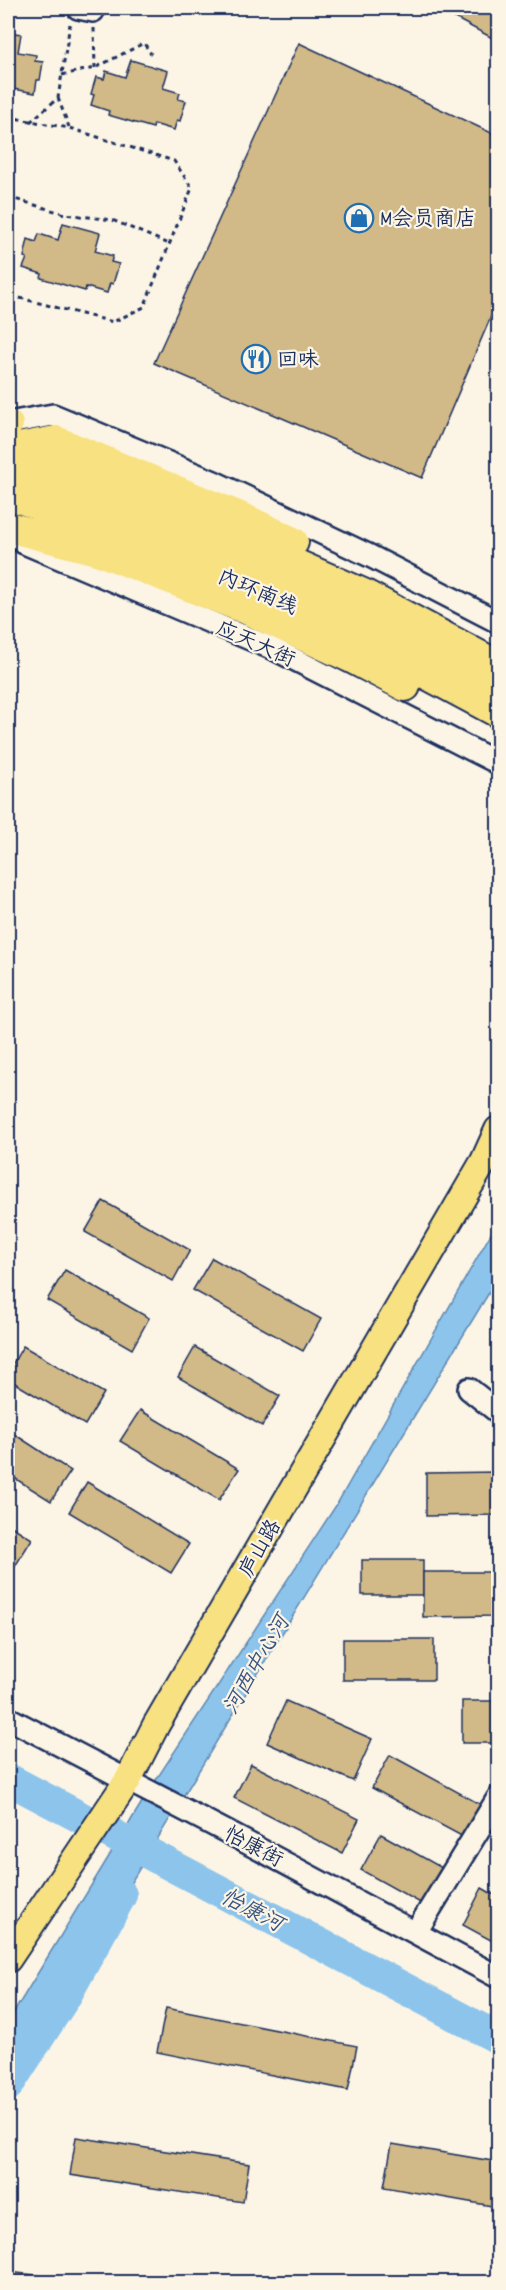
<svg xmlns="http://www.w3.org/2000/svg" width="506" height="2290" font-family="Dekko,'LXGW WenKai TC',sans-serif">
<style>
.water{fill:#8dc4ec;stroke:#5f88b3;stroke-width:1.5}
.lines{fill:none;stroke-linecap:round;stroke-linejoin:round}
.river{stroke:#8dc4ec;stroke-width:32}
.building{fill:#d1b988;stroke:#1b2f5e;stroke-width:1.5}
.minor-casing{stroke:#1b2f5e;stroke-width:26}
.major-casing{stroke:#1b2f5e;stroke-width:30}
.highway-casing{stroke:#1b2f5e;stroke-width:34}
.path{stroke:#1b2f5e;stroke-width:3;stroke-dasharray:4.5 4.5;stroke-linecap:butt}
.minor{stroke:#fcf5e5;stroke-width:21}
.major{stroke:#f8e181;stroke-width:26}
.highway{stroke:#f8e181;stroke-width:30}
.labels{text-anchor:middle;stroke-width:4.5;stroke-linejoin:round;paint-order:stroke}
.poi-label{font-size:21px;fill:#1b2f5e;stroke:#fcf5e5;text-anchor:start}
.street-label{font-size:21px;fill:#1b2f5e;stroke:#fcf5e5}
.water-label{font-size:22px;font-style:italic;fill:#385482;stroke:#fcf5e5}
</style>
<rect width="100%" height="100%" fill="#fcf5e5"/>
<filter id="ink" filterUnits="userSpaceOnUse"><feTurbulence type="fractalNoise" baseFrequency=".0167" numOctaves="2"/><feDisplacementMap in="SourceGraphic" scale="12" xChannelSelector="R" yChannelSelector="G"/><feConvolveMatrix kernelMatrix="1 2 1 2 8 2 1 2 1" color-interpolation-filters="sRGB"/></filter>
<g filter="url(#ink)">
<!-- water -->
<polygon class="water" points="498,1221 498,1278 8,2085 8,2022 150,1789 337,1504"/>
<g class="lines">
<!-- river -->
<g class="river">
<polyline points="8,1779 498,2038"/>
<polyline points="8,2085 66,1995 121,1895"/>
</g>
</g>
<!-- building -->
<g class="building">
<polygon points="436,8 498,8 498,41"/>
<polygon points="8,32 21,34 18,52 36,55 35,61 43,62 40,80 37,80 35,93 14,89 13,93 8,92"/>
<polygon points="299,43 498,136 498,300 422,478 154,363"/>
<polygon points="131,60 168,71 163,88 180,93 178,99 186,101 180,121 177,120 174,130 154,124 153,128 108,115 109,111 91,105 94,95 91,94 96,77 104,79 106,71 125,77"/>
<polygon points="63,223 100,233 95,251 113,256 111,262 119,264 113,284 110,283 107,293 86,287 85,291 41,278 42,274 23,268 27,258 24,257 28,239 36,242 39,234 58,240"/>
<polygon points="103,1201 190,1250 173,1281 85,1232"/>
<polygon points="212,1258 321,1319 303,1351 193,1290"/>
<polygon points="65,1270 149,1318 132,1349 47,1300"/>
<polygon points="23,1346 104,1393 85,1425 8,1379 8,1372"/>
<polygon points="195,1347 280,1396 262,1426 178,1377"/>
<polygon points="140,1410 239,1469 219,1500 120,1441"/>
<polygon points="8,1430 71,1471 51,1501 8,1474"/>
<polygon points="498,1472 498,1515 426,1516 426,1473"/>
<polygon points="87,1482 189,1544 171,1573 69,1512"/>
<polygon points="8,1524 32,1539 14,1568 8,1564"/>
<rect x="362" y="1560" width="61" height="35"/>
<polygon points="423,1572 498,1572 498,1616 423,1617"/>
<rect x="343" y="1639" width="91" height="41"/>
<polygon points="286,1701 372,1739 353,1781 267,1743"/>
<rect x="462" y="1701" width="36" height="42"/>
<polygon points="390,1755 487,1808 469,1840 372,1788"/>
<polygon points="251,1764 359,1819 342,1853 234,1798"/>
<polygon points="381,1834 453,1874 433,1910 361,1870"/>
<polygon points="482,1888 498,1897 498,1944 463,1925"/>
<polygon points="166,2008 357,2046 348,2090 157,2052"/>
<polygon points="76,2137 249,2164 243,2202 70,2175"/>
<polygon points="392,2144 498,2162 498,2207 384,2187"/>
<polygon points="8,2272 98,2282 8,2282"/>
</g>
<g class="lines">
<!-- minor casing -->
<g class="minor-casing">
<g id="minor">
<polyline points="78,8 93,11"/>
<polyline points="8,423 53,415 214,482 370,556 498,622"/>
<polyline points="22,542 276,650 498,763"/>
<polyline points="469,1389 498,1412"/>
<polyline points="8,1718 227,1832 498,1977"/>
<polyline points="416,1932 498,1798"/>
</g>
</g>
<!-- major casing -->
<g class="major-casing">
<g id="major">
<polyline points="8,424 10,424"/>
<polyline points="8,479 143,524 327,603 498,692"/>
<polyline points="8,1959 128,1780 156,1725 484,1161 498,1130"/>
</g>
</g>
<!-- highway casing -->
<g class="highway-casing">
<g id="highway">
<polyline points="8,450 56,441 243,518 293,542"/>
<polyline points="8,452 174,511 363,594 498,666"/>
<polyline points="8,494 132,537 322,618 498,712"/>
<polyline points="8,527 100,551 244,608 354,659 405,686"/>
</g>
</g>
<!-- path -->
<g class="path">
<polyline points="94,28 95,68"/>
<polyline points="62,75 95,68 144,43 151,54"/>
<polyline points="58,98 69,127"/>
<polyline points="8,117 69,128 174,161 192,188 144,307 113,322 8,295"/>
<polyline points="30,122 58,98 70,24"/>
<polyline points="8,197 65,214 112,220 169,244"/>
</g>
<!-- minor -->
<use href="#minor" class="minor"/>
<!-- major -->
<use href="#major" class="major"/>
<!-- highway -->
<use href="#highway" class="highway"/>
</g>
</g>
<!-- icons -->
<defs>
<g id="shop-ring" transform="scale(1.5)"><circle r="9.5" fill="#fcf5e5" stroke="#1f6fb2" stroke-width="1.5"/><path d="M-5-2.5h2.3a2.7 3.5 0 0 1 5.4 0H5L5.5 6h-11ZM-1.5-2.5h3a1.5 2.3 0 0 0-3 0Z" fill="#1f6fb2"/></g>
<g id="restaurant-ring" transform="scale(1.5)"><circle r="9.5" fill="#fcf5e5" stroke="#1f6fb2" stroke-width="1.5"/><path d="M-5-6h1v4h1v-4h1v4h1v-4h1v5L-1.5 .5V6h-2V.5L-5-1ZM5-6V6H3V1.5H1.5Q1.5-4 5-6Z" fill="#1f6fb2"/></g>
</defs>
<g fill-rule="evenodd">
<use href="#shop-ring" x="359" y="218"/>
<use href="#restaurant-ring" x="256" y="359"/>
</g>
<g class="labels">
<!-- poi labels -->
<g class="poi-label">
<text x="380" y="225">M会员商店</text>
<text x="277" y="366">回味</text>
</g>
<!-- street labels -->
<g class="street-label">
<text transform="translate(258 591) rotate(23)" y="7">内环南线</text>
<text transform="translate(256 643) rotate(24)" y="7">应天大街</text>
<text transform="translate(259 1548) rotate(-60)" y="7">庐山路</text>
<text transform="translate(254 1846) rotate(28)" y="7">怡康街</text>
</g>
<!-- water labels -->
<g class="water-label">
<text transform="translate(255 1664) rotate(-60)" y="8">河西中心河</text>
<text transform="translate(253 1909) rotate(28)" y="8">怡康河</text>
</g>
</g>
<!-- margin -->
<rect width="506" height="2290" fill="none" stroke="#fcf5e5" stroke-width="30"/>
<rect x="15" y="15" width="476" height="2260" fill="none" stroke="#1b2f5e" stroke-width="2" filter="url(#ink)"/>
</svg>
